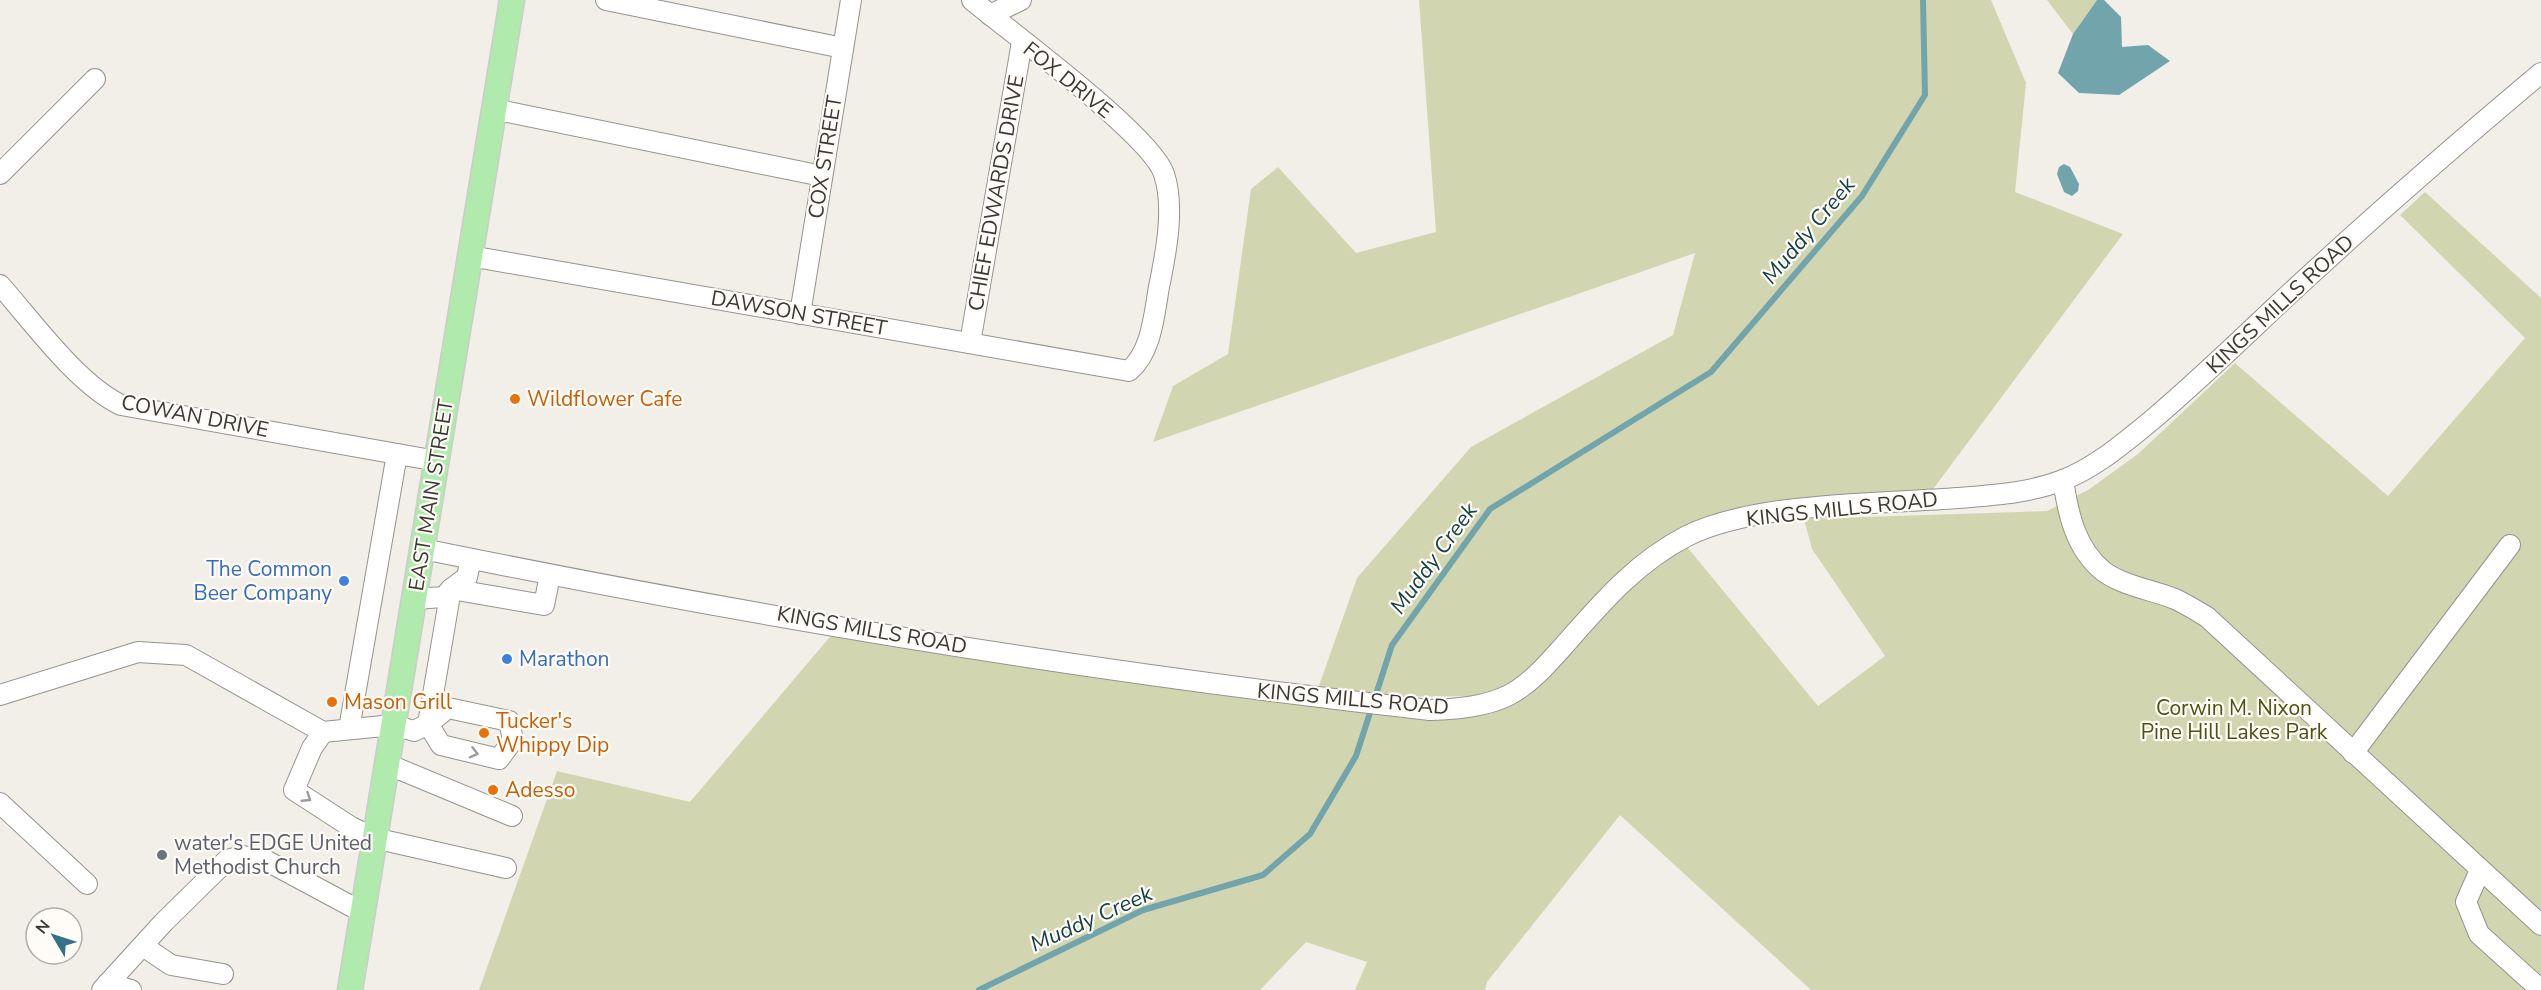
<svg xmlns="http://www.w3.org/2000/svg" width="2541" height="990" font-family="'Nunito Sans',sans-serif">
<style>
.green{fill:#d2d6b0;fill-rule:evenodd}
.water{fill:#72a4ab}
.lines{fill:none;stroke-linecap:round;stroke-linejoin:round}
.stream{stroke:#72a4ab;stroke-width:6}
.minor-casing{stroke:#96938e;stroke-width:22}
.major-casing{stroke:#cccccb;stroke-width:27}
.minor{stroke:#fff;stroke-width:20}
.major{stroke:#b0eaac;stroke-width:24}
.oneway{stroke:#9d9c9b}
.food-dot{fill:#e8710a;stroke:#fffcf7;stroke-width:2}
.shop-dot{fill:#3f7fe0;stroke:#fffcf7;stroke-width:2}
.worship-dot{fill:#6b7280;stroke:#fffcf7;stroke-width:2}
.labels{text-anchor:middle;stroke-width:4.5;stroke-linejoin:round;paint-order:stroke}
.street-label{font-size:21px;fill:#3b3937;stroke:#fffcf7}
.food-label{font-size:21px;fill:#c56008;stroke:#fffcf7;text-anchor:start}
.shop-label{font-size:21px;fill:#366cbe;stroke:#fffcf7;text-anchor:end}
.park-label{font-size:21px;fill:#4d5111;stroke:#fffcf7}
.worship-label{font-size:21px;fill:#5b616d;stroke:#fffcf7;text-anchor:start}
.water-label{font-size:22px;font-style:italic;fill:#144249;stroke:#fffcf7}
</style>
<rect width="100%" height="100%" fill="#f2eee8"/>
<!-- green -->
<g class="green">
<path d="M1419 0H1991L2026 83 2015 192 2123 234 1925 500 1801 509 1683 542 1818 706 1885 656 1812 549 1804 519 2047 511 2088 490 2138 454 2235 363 2388 496 2525 338 2400 215 2425 192 2541 298V990H1811L1620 815 1487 982 1485 990H1355L1367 962 1306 942 1260 990H479L557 771 690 802 840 625 1315 697 1357 578 1471 447 1673 335 1695 253 1153 442 1173 386 1228 354 1251 189 1278 167 1356 253 1436 232ZM1656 566 1519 693 1509 695ZM1502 696 1430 710 1325 697Z"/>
<polygon points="2047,0 2097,0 2073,34"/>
</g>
<!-- water -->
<g class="water">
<polygon points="2097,0 2104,0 2121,17 2122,47 2148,45 2170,61 2119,95 2079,93 2058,73 2073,34"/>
<polygon points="2064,164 2070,167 2079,184 2078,191 2072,196 2064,192 2057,174 2059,167"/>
</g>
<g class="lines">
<!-- stream -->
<polyline class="stream" points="979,990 1143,910 1263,875 1310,834 1356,756 1392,645 1490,509 1711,372 1862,196 1925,95 1923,0"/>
<!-- minor casing -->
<g class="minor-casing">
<g id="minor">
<polyline points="606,0 843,48"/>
<polyline points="990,15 1021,0"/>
<polyline points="493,109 822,176"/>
<polyline points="0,174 95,79"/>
<path d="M470 256 1129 371C1152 351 1154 315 1159 287 1166 253 1175 207 1164 174 1151 135 1010 32 972 0"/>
<path d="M0 285C32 321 78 385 121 405L437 461"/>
<polyline points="800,314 851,0"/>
<polyline points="970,343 1022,42"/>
<path d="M2063 480C2068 513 2075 548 2103 571 2123 586 2153 590 2175 599 2186 604 2197 611 2207 617L2541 925"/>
<path d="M423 549C756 617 1093 673 1430 710 1457 709 1485 707 1509 695 1532 683 1551 660 1568 641 1604 600 1638 561 1687 536 1755 502 1881 504 1958 498 1993 495 2030 493 2063 480 2094 468 2120 446 2146 425 2194 385 2239 341 2285 298 2368 221 2454 146 2541 73"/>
<polyline points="414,599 444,597 451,589 544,605 550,575"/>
<polyline points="0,695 138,652 186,655 323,732 393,725 414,731 428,724 448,708 509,721 513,740 499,759 441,745 428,724 451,589 467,577 471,559"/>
<polyline points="349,729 397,454"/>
<polyline points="323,732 312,748 294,790 351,827 374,838 506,868"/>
<polyline points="2353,753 2510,545"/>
<polyline points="387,764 512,816"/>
<polyline points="0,803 87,884"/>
<polyline points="2480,870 2466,902 2479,934 2541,990"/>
<polyline points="143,946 171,965 223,974"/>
<polyline points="108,983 131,990"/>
<polyline points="102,990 163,923 227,860 243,856 267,861 362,912"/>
</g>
</g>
<!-- major casing -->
<g class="major-casing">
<polyline id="major" points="350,990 512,0"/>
</g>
<!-- minor -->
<use href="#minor" class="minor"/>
<!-- major -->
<use href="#major" class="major"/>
</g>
<!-- one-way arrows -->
<defs><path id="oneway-chevron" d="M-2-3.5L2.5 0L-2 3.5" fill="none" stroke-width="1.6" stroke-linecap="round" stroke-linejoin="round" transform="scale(1.5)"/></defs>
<g class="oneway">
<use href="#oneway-chevron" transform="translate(474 753) rotate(14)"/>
<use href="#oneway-chevron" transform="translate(307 798) rotate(33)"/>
</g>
<!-- markers -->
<g class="food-dot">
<circle cx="515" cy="399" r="6"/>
<circle cx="332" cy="702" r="6"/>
<circle cx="484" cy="733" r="6"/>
<circle cx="493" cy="790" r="6"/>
</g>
<g class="shop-dot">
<circle cx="344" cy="581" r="6"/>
<circle cx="507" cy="659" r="6"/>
</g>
<circle class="worship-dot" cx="162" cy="855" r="6"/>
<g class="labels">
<!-- street labels -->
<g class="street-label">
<text transform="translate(1068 80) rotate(39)" y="7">FOX DRIVE</text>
<text transform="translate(825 157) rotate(-81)" y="7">COX STREET</text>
<text transform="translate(996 193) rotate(-80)" y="7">CHIEF EDWARDS DRIVE</text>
<text transform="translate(2280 304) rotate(-43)" y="7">KINGS MILLS ROAD</text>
<text transform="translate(799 313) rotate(10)" y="7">DAWSON STREET</text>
<text transform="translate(195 416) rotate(11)" y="7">COWAN DRIVE</text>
<text transform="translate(431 495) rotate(-81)" y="7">EAST MAIN STREET</text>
<text transform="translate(1842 509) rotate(-6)" y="7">KINGS MILLS ROAD</text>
<text transform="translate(872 630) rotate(10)" y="7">KINGS MILLS ROAD</text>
<text transform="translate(1353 699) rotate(5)" y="7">KINGS MILLS ROAD</text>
</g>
<!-- food labels -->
<g class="food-label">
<text x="527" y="406">Wildflower Cafe</text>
<text x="344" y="709">Mason Grill</text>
<text x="496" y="728">Tucker's<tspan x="496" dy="24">Whippy Dip</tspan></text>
<text x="505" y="797">Adesso</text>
</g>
<!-- shop labels -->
<g class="shop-label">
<text x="332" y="576">The Common<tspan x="332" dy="24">Beer Company</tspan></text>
<text x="519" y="666" text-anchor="start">Marathon</text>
</g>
<!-- park labels -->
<g class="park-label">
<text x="2234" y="715">Corwin M. Nixon<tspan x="2234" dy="24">Pine Hill Lakes Park</tspan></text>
</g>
<!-- worship labels -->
<g class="worship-label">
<text x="174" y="850">water's EDGE United<tspan x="174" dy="24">Methodist Church</tspan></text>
</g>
<!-- water labels -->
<g class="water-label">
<text transform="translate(1808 230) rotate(-50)" y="8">Muddy Creek</text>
<text transform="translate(1433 558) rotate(-54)" y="8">Muddy Creek</text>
<text transform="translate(1091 918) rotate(-24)" y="8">Muddy Creek</text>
</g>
</g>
<!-- north arrow -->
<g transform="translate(54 936) rotate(309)"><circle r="28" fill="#fffcf7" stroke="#b1aeaa" stroke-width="1.5"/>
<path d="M0-4.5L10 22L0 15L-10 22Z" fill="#357088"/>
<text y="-9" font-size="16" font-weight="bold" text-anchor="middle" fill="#3b3937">N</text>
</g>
</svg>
